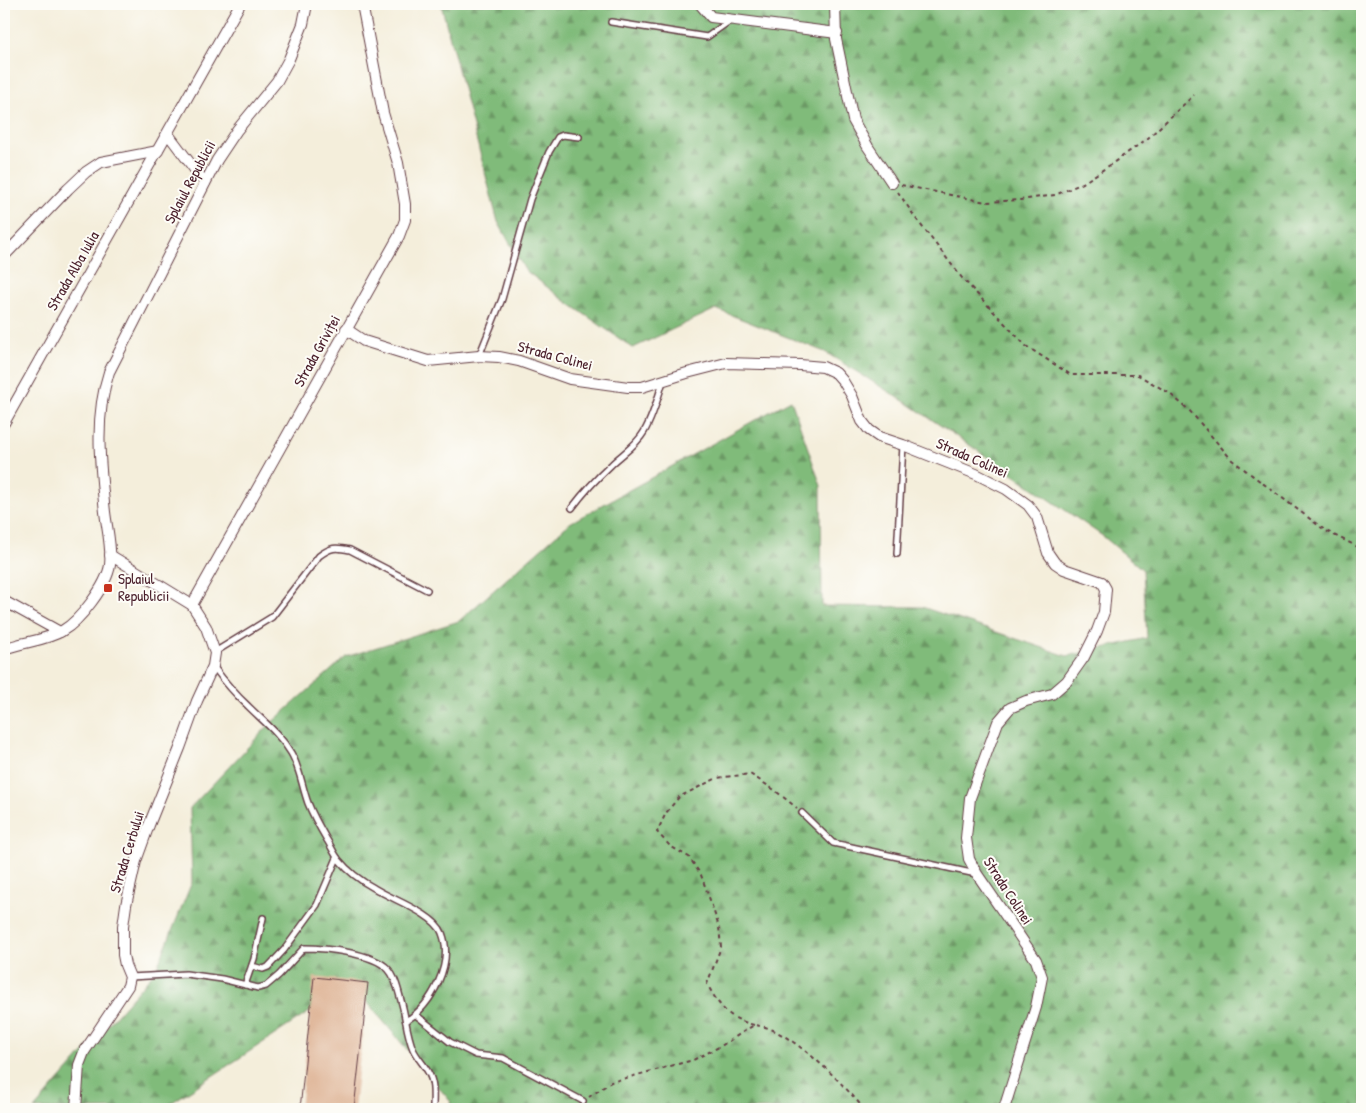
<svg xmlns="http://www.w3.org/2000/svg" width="1366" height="1113" font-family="'Patrick Hand',sans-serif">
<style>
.forest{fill:url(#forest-firs);stroke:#656d52}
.building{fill:#dcae8e}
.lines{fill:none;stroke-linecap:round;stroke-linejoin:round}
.service-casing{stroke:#643e45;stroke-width:8}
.minor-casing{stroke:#643e45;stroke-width:12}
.path{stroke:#643e45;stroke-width:2;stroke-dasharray:4 4;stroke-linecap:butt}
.service{stroke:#fff;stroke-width:5}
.minor{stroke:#fff;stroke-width:10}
.poi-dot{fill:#c8321e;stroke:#fdfcf7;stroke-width:2}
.labels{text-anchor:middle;stroke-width:4;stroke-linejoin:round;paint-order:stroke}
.street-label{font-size:15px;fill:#4a1f2b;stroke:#fdfcf7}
.poi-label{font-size:15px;fill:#4a1f2b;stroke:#fdfcf7;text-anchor:start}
</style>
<defs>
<pattern id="forest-firs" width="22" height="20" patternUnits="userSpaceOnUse" patternTransform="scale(1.25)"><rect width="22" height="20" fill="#80bb7a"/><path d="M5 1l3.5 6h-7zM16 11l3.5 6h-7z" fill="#6b9764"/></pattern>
</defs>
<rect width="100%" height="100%" fill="#fdfcf7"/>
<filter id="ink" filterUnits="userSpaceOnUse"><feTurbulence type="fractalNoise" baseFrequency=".02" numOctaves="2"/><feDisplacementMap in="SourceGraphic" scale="10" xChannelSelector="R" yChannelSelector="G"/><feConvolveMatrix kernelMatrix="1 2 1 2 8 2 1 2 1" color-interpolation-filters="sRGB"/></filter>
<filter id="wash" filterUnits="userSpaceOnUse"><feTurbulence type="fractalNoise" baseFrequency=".0096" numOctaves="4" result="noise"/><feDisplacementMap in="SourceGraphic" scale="20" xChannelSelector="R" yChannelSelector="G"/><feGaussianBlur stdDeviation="1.12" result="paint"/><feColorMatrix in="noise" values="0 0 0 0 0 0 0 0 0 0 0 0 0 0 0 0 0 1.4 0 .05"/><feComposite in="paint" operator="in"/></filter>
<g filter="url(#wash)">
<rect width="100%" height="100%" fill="#f4eedb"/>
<!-- forest -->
<polygon class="forest" points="441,4 1362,4 1362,1109 447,1109 451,1102 352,984 162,1109 34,1109 156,970 192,882 190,808 269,725 346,657 459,621 570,523 791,400 821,486 822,606 922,607 1067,656 1147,638 1143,570 1104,537 1017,477 910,405 825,352 716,309 633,348 564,300 525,270 498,222"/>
<g id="blocks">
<!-- building -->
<polygon class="building" points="314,977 368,983 354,1109 300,1109"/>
</g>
</g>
<g filter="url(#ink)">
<use href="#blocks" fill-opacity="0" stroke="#643e45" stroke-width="1"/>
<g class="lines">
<!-- service casing -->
<g class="service-casing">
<g id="service">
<polyline points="611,22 707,37 731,20"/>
<polyline points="479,356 502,299 530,199 549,152 558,137 563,135 579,137"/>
<path d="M572 508C584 492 597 478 611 465 622 454 636 446 644 432 653 417 658 398 663 381"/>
<polyline points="897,554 903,445"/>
<path d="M215 652 272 617 319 556C331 547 335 547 350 550L427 590"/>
<path d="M213 666C224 681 235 694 248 706 263 721 280 734 291 753 300 768 302 787 308 803 313 816 320 828 327 840 331 846 334 854 339 860 348 871 361 881 374 888 391 899 435 914 442 933 454 963 432 1005 406 1021"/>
<polyline points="802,813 833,843 976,874"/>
<polyline points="252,966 263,969 268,967 284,950 317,905 337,858"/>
<path d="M130 977 186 974 222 979 258 988 266 986 279 975 304 948C325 948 373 953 388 969 396 977 399 994 402 1004 406 1019 407 1035 413 1049 417 1058 424 1064 428 1072 435 1083 433 1097 433 1109"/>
<polyline points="245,985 254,959 263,918"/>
<polyline points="416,1015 450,1042 476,1055 503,1058 583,1101"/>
</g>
</g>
<!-- minor casing -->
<g class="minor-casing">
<g id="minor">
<polyline points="700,4 711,17 837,33"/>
<polyline points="835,4 836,39 853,120 868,147 892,183"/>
<polyline points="168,134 205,183"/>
<polyline points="4,256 68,189 86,172 101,162 158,151"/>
<polyline points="346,329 364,341 428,361 479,356 499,357 519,361 570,379 628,387 642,387 687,373 726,363 800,365 823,367 836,373 843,381 852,396 862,421 869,430 879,437 903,445 976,474 1006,489 1028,505 1037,517 1048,553 1055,563 1064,569 1102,582 1106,589 1104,612 1097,631 1084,657 1067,681 1052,694 1026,701 1010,708 998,722 970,798 966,838 969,859 977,874 1036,960 1042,977 1036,1007 1004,1109"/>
<polyline points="4,423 240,4"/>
<polyline points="4,601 60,632"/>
<polyline points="192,605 399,236 405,220 405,204 398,163 383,113 362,4"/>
<path d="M4 649C22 642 45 641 62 631 80 621 107 585 110 565 112 548 107 529 105 512 100 464 94 418 109 372L217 160 237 130 277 81 289 59 303 24 307 4"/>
<polyline points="76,1109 79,1065 84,1052 128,986 130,977 125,965 123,955 123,926 126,905 136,861 149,825 180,748 197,701 213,666 215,653 206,627 192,605 110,555"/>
</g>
</g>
<!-- path -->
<g class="path">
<polyline points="901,185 986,202 1020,200 1055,195 1083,183 1110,165 1147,139 1194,95"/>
<polyline points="898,192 917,220 962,278 1026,346 1071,375 1138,375 1169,393 1189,410 1232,460 1326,531 1362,549"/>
<path d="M754 1025C727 1018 720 1007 707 984L721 947 719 927 710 900 701 875 689 857 670 846 657 832 666 813 679 797 717 778 750 774 773 789 797 808"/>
<path d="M589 1097 611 1082 693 1060 721 1046 754 1025C760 1026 767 1027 773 1030 804 1045 842 1082 864 1109"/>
</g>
<!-- service -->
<use href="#service" class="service"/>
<!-- minor -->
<use href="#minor" class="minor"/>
</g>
</g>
<!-- markers -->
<rect class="poi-dot" x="103" y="583" width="10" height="10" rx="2.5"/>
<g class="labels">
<!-- street labels -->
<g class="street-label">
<text transform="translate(190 182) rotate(-62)" y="5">Splaiul Republicii</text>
<text transform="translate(73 271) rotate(-60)" y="5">Strada Alba Iulia</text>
<text transform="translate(317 351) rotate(-61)" y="5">Strada Griviței</text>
<text transform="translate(555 356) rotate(15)" y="5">Strada Colinei</text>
<text transform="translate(972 458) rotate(24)" y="5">Strada Colinei</text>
<text transform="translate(127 852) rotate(-73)" y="5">Strada Cerbului</text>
<text transform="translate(1008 891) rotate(57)" y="5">Strada Colinei</text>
</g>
<!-- poi labels -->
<g class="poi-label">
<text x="118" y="584">Splaiul<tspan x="118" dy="17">Republicii</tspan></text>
</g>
</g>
<!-- margin -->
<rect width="1366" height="1113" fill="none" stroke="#fdfcf7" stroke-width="20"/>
</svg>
